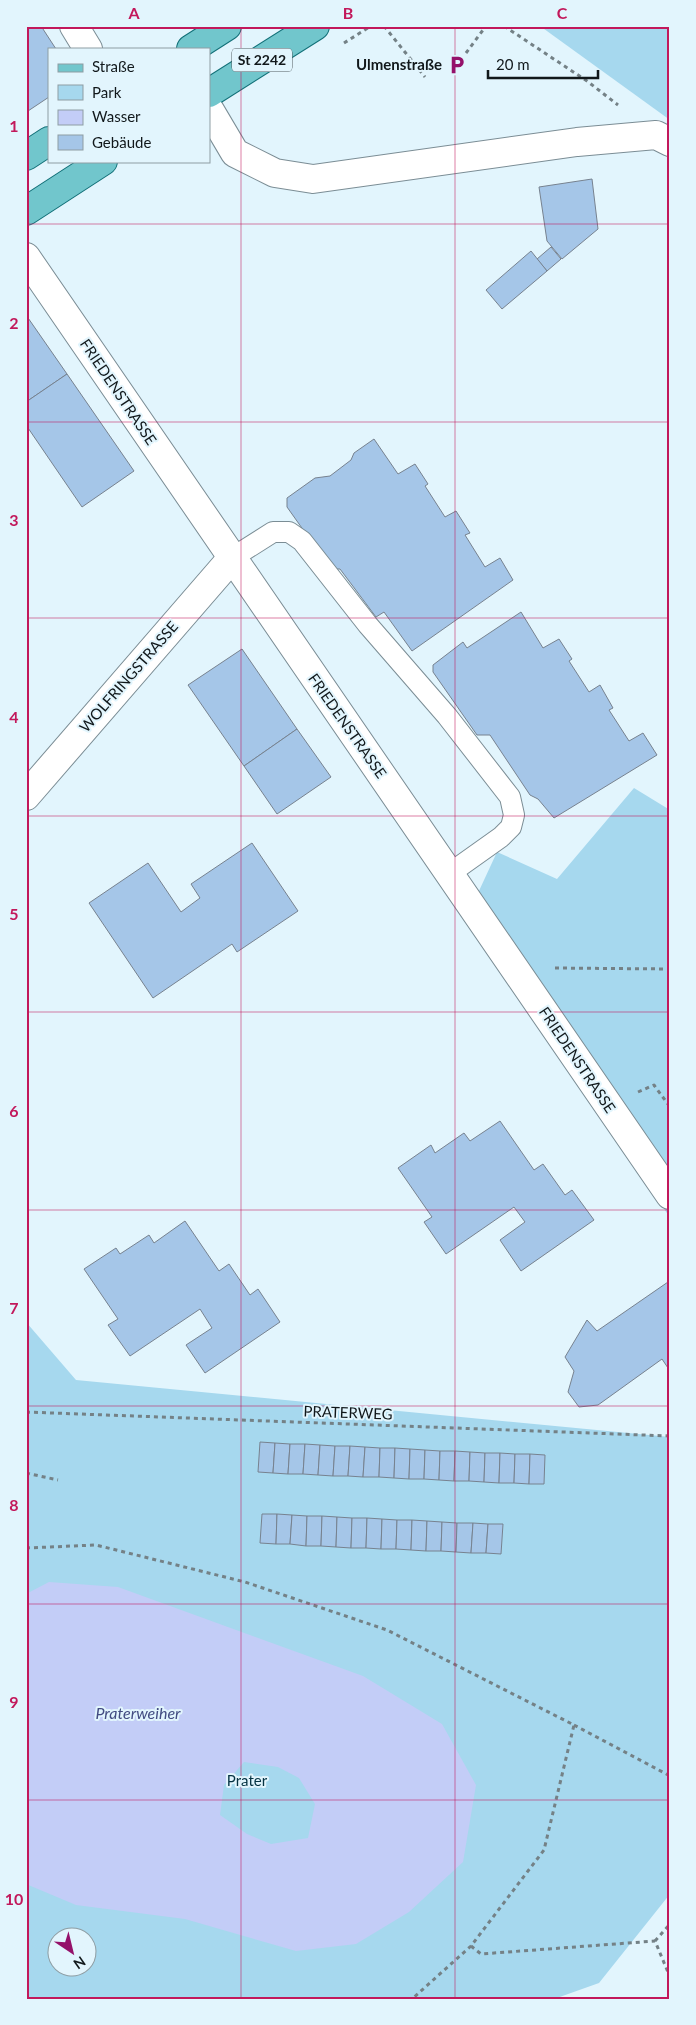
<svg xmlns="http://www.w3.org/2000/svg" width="696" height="2025" font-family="Lato,sans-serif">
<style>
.green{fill:#a6d8ee;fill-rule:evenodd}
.water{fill:#c3cdf7;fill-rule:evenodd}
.building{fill:#a5c6e8;stroke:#77828f}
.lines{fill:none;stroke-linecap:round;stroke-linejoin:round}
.service-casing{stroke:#7b8d95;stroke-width:22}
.minor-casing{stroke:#7b8d95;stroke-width:30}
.primary-casing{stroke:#127078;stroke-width:30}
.path{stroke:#748186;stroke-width:3;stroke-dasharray:4 4;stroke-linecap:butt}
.service{stroke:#fff;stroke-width:20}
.minor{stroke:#fff;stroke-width:28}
.primary{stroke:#71c6cc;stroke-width:28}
.grid{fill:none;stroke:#c2185b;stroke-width:1;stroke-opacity:0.55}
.labels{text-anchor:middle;stroke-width:4;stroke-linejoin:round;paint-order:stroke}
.shield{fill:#e2f5fd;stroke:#505a5f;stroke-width:1}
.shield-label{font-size:14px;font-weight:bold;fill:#11181b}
.poi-label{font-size:15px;font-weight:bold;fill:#11181b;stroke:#e2f5fd;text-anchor:end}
.street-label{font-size:15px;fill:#11181b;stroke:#e2f5fd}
.park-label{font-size:15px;fill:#053343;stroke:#e2f5fd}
.water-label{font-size:16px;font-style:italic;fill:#424c82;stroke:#e2f5fd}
.neatline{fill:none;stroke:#c2185b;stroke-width:2}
.grid-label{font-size:16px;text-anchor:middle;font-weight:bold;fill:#c2185b}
</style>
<rect width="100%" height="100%" fill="#e2f5fd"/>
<!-- green -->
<g class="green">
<polygon points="540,26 670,26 670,120"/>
<polygon points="634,788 670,810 670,1218 472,906 497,852 557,879"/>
<path d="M26 1322 76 1380 670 1437V1894L599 1983 554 1999H26ZM58 1938H88V1968H58Z"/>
</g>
<!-- water -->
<path class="water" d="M49 1582 118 1587 363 1676 442 1724 476 1785 463 1862 409 1912 356 1944 296 1951 185 1919 76 1905 26 1884V1594ZM244 1762 278 1767 299 1778 315 1804 308 1838 271 1844 247 1834 220 1815 224 1785Z"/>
<!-- building -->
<g class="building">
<polygon points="26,26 41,26 56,49 49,49 49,97 28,111"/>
<polygon points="592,179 598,229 562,259 547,241 539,187"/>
<polygon points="551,247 561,259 547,271 537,259"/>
<polygon points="531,251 547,271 502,309 486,290"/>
<polygon points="26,315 67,374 26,402"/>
<polygon points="67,374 134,471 82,507 26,425 26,402"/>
<polygon points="374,439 398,474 415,464 428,484 425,486 445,517 456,511 470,533 465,535 485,567 500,558 513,580 412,651 384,612 376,617 340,569 331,569 287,507 287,498 315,478 330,476 351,460 354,453"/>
<polygon points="521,612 543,648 559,639 572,659 569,661 589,692 600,685 613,708 609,710 629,741 643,733 657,755 554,818 538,799 530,795 490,735 477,735 433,672 433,665 463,642 467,648"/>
<polygon points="242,649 297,729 244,766 188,685"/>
<polygon points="297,729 331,777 277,814 244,766"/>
<polygon points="252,843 298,911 237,952 232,944 153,998 89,903 148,863 181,912 200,898 191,884"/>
<polygon points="500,1121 534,1170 543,1164 565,1195 572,1190 594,1220 521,1271 500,1240 525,1222 514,1207 446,1254 424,1222 432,1217 398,1168 431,1145 435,1153 464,1133 470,1141"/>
<polygon points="185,1221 219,1271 229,1264 250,1295 258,1289 280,1322 205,1373 186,1345 212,1328 200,1309 130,1356 108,1325 118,1319 84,1269 116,1248 120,1254 149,1235 154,1243"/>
<polygon points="668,1282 670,1285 670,1371 662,1359 598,1405 579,1407 568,1392 574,1371 565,1357 587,1320 597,1331"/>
<polygon points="260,1442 275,1443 273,1473 258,1472"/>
<polygon points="275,1443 290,1444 288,1474 273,1473"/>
<polygon points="290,1444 305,1444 303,1474 288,1474"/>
<polygon points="305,1444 320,1445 318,1475 303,1474"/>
<polygon points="320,1445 335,1446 333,1476 318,1475"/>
<polygon points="335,1446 350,1446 348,1476 333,1476"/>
<polygon points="350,1446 365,1447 363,1477 348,1476"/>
<polygon points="365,1447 380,1448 379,1477 363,1477"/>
<polygon points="380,1448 395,1448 394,1478 379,1477"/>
<polygon points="395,1448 410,1449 409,1479 394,1478"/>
<polygon points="410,1449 425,1450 424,1479 409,1479"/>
<polygon points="425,1450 440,1451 439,1480 424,1479"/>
<polygon points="440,1451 455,1451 454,1481 439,1480"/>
<polygon points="455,1451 470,1452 469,1481 454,1481"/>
<polygon points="470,1452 485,1453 484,1482 469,1481"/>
<polygon points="485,1453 500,1453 499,1483 484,1482"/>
<polygon points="500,1453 515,1454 514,1483 499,1483"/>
<polygon points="515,1454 530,1454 529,1484 514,1483"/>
<polygon points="530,1454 545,1455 544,1484 529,1484"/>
<polygon points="262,1514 277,1514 276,1544 260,1543"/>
<polygon points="277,1514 292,1515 290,1544 276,1544"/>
<polygon points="292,1515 307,1516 306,1546 290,1544"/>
<polygon points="307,1516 322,1516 321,1546 306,1546"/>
<polygon points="322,1516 337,1517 336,1547 321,1546"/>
<polygon points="337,1517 352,1518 351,1548 336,1547"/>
<polygon points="352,1518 367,1518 366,1548 351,1548"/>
<polygon points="367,1518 382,1519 381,1549 366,1548"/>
<polygon points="382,1519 397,1520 396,1549 381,1549"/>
<polygon points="397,1520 412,1520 411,1550 396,1549"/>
<polygon points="412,1520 427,1521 426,1551 411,1550"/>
<polygon points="427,1521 442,1522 441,1551 426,1551"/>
<polygon points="442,1522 457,1523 456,1552 441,1551"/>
<polygon points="457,1523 473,1523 471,1553 456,1552"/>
<polygon points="473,1523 488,1524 486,1553 471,1553"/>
<polygon points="488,1524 503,1524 501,1554 486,1553"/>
</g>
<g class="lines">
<!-- service casing -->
<g class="service-casing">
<polyline id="service" points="232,558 273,532 289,532 302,541 368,625 447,716 510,797 514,815 511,827 501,837 449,874"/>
</g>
<!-- minor casing -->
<g class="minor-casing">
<g id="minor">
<polyline points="74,26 88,49"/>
<polyline points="209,109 235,153 275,173 313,179 577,142 656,135 670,142"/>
<polyline points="26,257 670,1195"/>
<polyline points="26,796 232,558"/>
</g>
</g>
<!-- primary casing -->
<g class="primary-casing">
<g id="primary">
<polyline points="191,49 227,26"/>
<polyline points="209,93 315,26"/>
<polyline points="26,156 49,141"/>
<polyline points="26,211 103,161"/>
</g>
</g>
<!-- path -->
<g class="path">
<polyline points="384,26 425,77"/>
<polyline points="504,26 587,81 618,105"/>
<polyline points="344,43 371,26"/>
<polyline points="466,53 486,26"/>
<polyline points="555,968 670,969"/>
<polyline points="638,1092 654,1085 670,1107"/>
<polyline points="26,1412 670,1436"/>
<polyline points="26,1473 58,1480"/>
<polyline points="26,1548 96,1545 245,1582 387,1630 574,1725 544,1850 471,1946 412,1999"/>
<polyline points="574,1725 670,1776"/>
<polyline points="655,1941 670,1924"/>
<polyline points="471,1946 481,1954 655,1941 670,1977"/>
</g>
<!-- service -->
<use href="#service" class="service"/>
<!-- minor -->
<use href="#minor" class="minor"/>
<!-- primary -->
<use href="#primary" class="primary"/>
</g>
<!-- grid -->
<path class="grid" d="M241 26V1999M455 26V1999M26 224H670M26 422H670M26 618H670M26 816H670M26 1012H670M26 1210H670M26 1406H670M26 1604H670M26 1800H670"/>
<!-- icons -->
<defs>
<g id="parking-bare" transform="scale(1.5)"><path d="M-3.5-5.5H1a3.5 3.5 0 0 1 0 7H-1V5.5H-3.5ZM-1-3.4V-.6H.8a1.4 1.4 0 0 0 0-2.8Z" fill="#94116a" stroke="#e2f5fd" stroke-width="2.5" paint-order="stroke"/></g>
</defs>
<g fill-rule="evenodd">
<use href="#parking-bare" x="457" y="65"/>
</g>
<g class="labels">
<!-- shield labels -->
<rect class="shield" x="232" y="48.5" width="60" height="23" rx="4"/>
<g class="shield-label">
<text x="262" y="65">St 2242</text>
</g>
<!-- poi labels -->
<g class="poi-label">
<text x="442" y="70">Ulmenstraße</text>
</g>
<!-- street labels -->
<g class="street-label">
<text transform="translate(118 392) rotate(56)" y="5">FRIEDENSTRASSE</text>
<text transform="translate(129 677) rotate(-49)" y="5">WOLFRINGSTRASSE</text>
<text transform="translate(347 726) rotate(55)" y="5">FRIEDENSTRASSE</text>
<text transform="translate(577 1060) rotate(56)" y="5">FRIEDENSTRASSE</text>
<text transform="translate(348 1413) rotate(2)" y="5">PRATERWEG</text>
</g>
<!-- park labels -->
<g class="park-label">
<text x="247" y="1786">Prater</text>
</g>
<!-- water labels -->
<g class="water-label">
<text x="138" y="1719">Praterweiher</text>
</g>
</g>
<!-- border -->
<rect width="696" height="2025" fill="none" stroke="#e2f5fd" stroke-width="55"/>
<!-- legend -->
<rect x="48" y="48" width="162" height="115" fill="#e2f5fd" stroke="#8e9da3"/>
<rect x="58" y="64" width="25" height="8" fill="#71c6cc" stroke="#8e9da3"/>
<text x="92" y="72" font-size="15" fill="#11181b">Straße</text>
<rect x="58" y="85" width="25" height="15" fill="#a6d8ee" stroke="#8e9da3"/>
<text x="92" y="98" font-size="15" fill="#11181b">Park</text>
<rect x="58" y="110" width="25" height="15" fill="#c3cdf7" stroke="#8e9da3"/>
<text x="92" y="122" font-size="15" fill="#11181b">Wasser</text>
<rect x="58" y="135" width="25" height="15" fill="#a5c6e8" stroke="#8e9da3"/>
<text x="92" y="148" font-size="15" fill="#11181b">Gebäude</text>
<!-- north arrow -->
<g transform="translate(72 1952) rotate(145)"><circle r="24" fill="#e2f5fd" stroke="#8e9da3"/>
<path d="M0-4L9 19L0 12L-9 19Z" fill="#94116a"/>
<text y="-8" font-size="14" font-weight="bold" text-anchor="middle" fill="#11181b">N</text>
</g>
<!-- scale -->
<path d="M488 70v8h110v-8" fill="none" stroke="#11181b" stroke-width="2.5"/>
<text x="496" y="70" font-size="15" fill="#11181b" stroke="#e2f5fd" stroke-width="4" paint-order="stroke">20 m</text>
<rect x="28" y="28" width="640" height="1970" class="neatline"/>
<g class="grid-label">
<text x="134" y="19">A</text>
<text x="348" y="19">B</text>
<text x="562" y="19">C</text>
<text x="14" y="132">1</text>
<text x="14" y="329">2</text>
<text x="14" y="526">3</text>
<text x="14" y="723">4</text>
<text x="14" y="920">5</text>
<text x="14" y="1117">6</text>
<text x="14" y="1314">7</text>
<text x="14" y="1511">8</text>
<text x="14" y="1708">9</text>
<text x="14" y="1905">10</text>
</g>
</svg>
